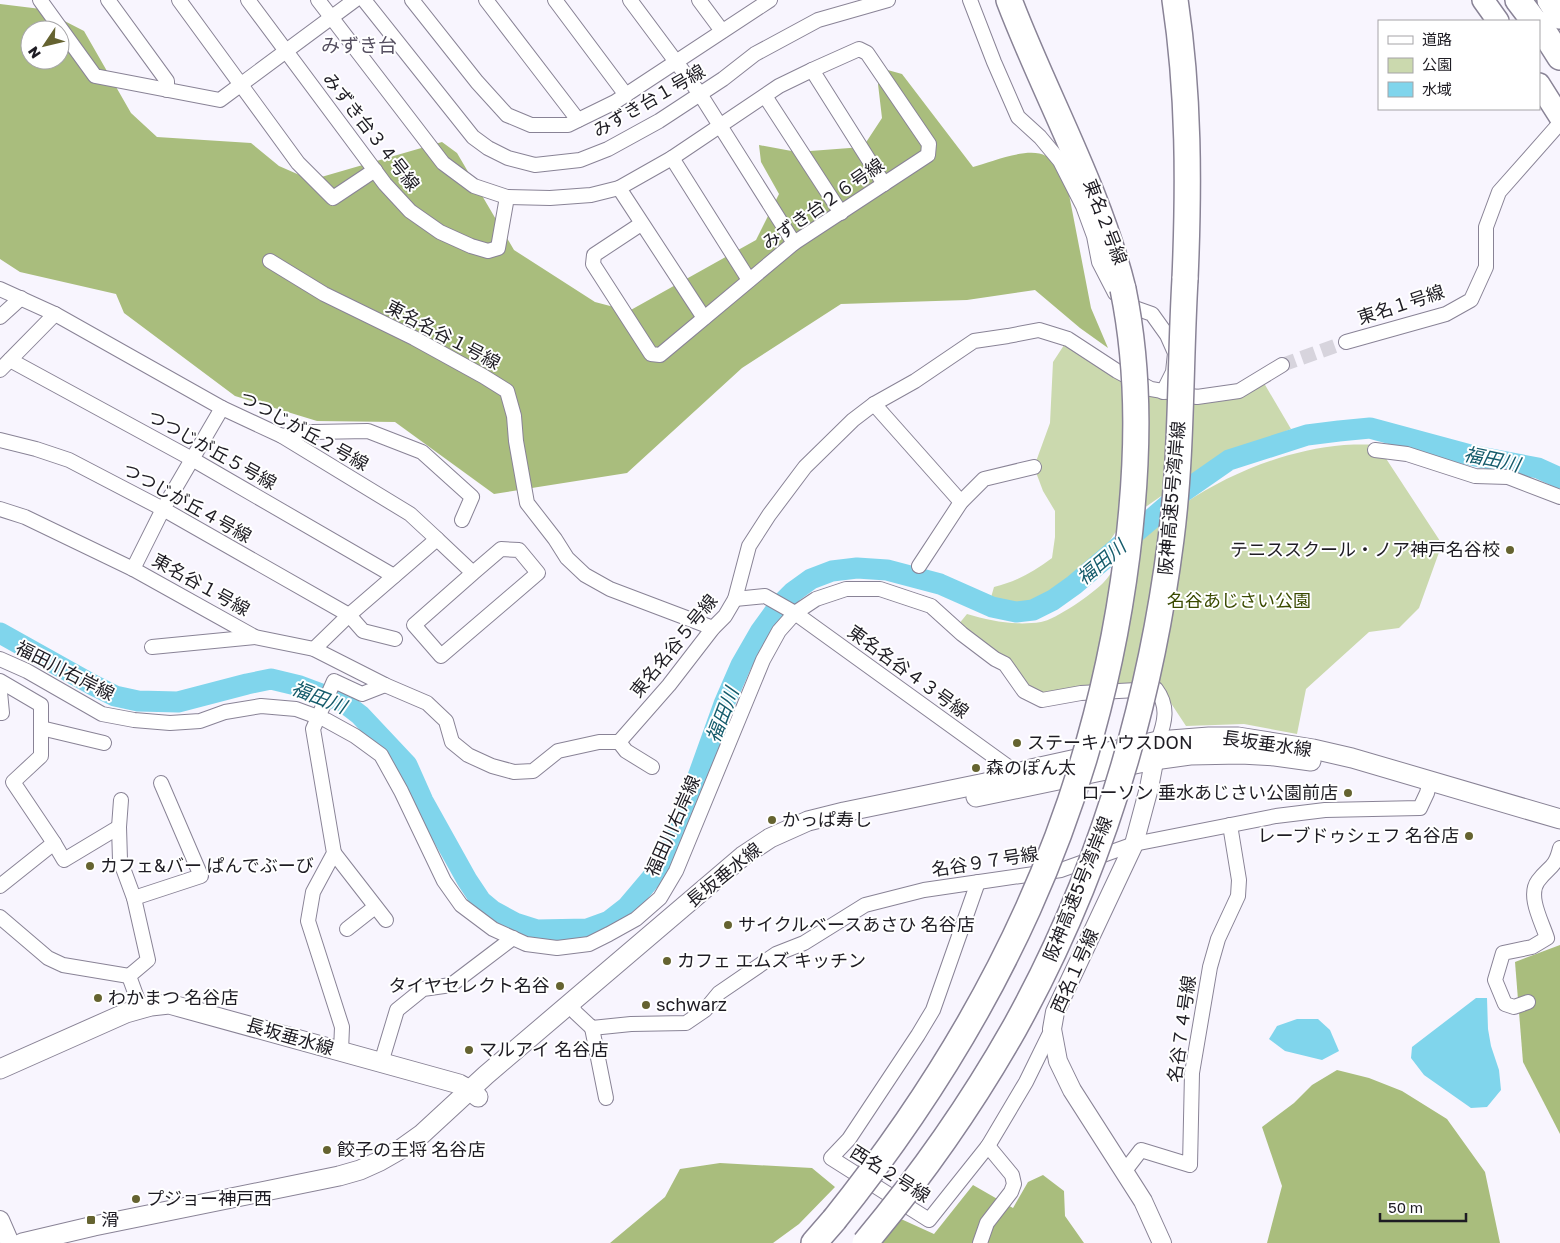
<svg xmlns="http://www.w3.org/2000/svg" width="1560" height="1243" font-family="'Golos Text','Noto Sans JP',sans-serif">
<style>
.green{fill:#cbd9ae}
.forest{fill:#a9bd7d;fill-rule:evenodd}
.water{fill:#80d5ec}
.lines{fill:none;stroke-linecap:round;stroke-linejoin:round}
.river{stroke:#80d5ec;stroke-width:21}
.minor-tunnel{stroke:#d7d4dd;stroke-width:14;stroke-dasharray:14 7;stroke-linecap:butt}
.minor-casing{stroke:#898396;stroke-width:16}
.tertiary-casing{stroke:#898396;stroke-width:20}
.secondary-casing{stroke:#898396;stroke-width:21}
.primary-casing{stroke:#898396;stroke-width:24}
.motorway-casing{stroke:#898396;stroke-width:28}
.minor{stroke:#fff;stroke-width:14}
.tertiary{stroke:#fff;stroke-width:18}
.secondary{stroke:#fff;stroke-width:19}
.primary{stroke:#fff;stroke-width:21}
.motorway{stroke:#fff;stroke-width:25}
.motorway-bridge-casing{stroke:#898396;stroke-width:28;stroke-linecap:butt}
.motorway-bridge{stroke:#fff;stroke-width:25}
.poi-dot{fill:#656330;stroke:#fff;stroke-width:2}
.labels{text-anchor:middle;stroke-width:4;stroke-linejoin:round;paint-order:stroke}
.street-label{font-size:18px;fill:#1e1c23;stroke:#fff}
.poi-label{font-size:18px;fill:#1e1c23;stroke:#fff;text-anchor:start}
.park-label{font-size:18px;fill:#3a4a00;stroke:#fff}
.neighbourhood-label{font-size:19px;fill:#565061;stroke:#fff}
.water-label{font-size:19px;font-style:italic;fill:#145b6b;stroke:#fff}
</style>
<rect width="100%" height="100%" fill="#f8f5fe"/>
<!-- green -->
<g class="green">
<path d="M1068 339 1117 371 1198 397 1261 378 1291 429 1215 461 1197 471 1137 513 1115 533 1103 551 1075 577 1052 595 1033 603 990 601 994 587C1016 582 1033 572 1052 558L1055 537V511L1043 491 1034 467 1050 423 1053 362Z"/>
<path d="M1385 444V457L1442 544 1419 608 1399 628 1369 632 1306 689 1297 734 1244 724 1186 726 1157 682 1080 686 1038 694 1028 689 958 625 967 614C991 621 1015 626 1041 622 1055 620 1094 593 1104 582 1113 572 1118 560 1127 551 1145 533 1164 518 1185 503 1232 472 1287 450 1344 445 1357 444 1372 445 1385 444Z"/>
</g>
<!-- forest -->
<g class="forest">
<path d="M0 4 41 9 84 31 131 113 157 137 251 143 279 166 311 180 442 142 457 153 514 250 595 302 629 311 756 240 779 194 761 162 759 145 797 152 863 147 882 118 878 84 884 69 902 74 973 167C991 162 1029 146 1046 156 1053 160 1062 177 1067 184L1091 308 1108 348 1080 328 1035 290 967 300 841 304 742 368 627 473 494 494 395 422 317 421 235 396 124 313 116 294 20 272 0 259ZM30 30H60V60H30Z"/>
<polygon points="1560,945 1560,1134 1523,1062 1515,962"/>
<polygon points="1337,1070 1369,1078 1402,1091 1447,1119 1485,1172 1500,1243 1267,1243 1282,1186 1262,1127 1294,1103 1312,1085"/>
<polygon points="720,1163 812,1168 835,1187 799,1224 773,1243 610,1243 665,1197 680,1169"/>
<polygon points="1043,1175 1064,1191 1065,1216 1084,1243 881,1243 901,1219 934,1234 973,1185 1013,1208 1028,1182"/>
</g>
<!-- water -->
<g class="water">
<polygon points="1476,998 1487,998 1488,1029 1491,1046 1499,1070 1501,1090 1487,1107 1471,1108 1424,1075 1411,1058 1412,1047"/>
<polygon points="1297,1019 1318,1019 1330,1030 1339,1051 1322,1060 1285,1051 1269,1039 1277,1026"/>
</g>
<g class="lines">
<!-- river -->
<polyline class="river" points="0,633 93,685 115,696 138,701 178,702 247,684 271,679 300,686 343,702 360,715 407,765 423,801 467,880 481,901 493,911 515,923 537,930 587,929 609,921 627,907 660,868 677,835 724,704 741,665 760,632 778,607 793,592 811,579 832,571 857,568 887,570 940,584 992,607 1016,612 1033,610 1053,600 1074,585 1183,492 1229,460 1307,435 1339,431 1370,428 1470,455 1538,468 1560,478"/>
<!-- minor-tunnel -->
<polyline class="minor-tunnel" points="1282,365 1346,342"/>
<!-- minor casing -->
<g class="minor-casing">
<g id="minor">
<polyline points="40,0 95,76 220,100 355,0"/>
<polyline points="108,0 167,81 167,90"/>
<polyline points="179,0 298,163 333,198 375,170"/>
<polyline points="248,0 385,184 410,211 440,232 471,246 488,251 498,248 507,197"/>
<polyline points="318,0 443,163 474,186 507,197 550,198 591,195 619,188 672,158 779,86 812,70 859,49 867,53 929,144 928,155 794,243 660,355 651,354 593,264 594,255 641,224"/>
<polyline points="364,0 473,137 488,148 508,158 535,165 580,160 608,149 659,121 723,79 755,54 818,20 888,0"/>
<polyline points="412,0 477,82 507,115 531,125 568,125 615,102 770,0"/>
<polyline points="486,0 578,120"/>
<polyline points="555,0 626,95"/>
<polyline points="630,0 700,94 794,243"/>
<polyline points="699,0 722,31"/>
<polyline points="970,0 994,62 1018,117 1040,137 1060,161 1083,206 1094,236 1099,262 1115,293 1135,308 1152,314 1167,335 1175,353 1173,372 1163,392"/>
<polyline points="812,70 884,184"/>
<polyline points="765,96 841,213"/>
<polyline points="672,158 749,280"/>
<polyline points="619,188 704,318"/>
<polyline points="270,261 324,294 414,338 483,376 507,391 514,416 516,441 527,503 555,539 567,558 585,575 610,589 713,628"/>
<polyline points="0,289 55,314 222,408 282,436 410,514 437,539 349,615 314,649"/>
<polyline points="0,317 21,298"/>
<polyline points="1346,342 1446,314 1471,300 1486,267 1486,227 1499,192 1560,123"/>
<polyline points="10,360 192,459 394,576"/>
<polyline points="0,370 55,314"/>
<polyline points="874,404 961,502"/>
<polyline points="282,436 313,432 368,431 422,452 472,497 462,520"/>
<polyline points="0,440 36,449 69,460 163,509 349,615 363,631 395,639"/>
<polyline points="1375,450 1407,454 1475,476 1508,477 1560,497"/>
<polyline points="0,509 25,517 133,569 255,637 314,649 385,685 427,703 446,721 452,742 468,755 492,766 514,772 533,771 558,751 599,742 619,742 669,685 713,628 725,616 735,599 749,546 769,515 805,467 853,420 874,404 915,381 974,341 1008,336 1039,330 1068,339 1117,371 1151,389 1197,397 1239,391 1282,365"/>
<polyline points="437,539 473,573 501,549 519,550 538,573 441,656 414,625 473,573"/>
<polyline points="919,566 961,502 984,479 1034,467"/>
<polyline points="133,569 163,509 222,408"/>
<polyline points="735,599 765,596 795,613 1007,766 1012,784"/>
<polyline points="152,647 255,637"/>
<path d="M0 659 27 671 102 714 134 720 170 723 200 721 225 712 261 706 296 709 326 720 355 736 381 755 401 791 444 881 461 905 493 929 526 944 557 948 589 944 609 934 636 919 660 898 676 871 763 660 779 631 795 613 816 599 846 589H880L931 606 962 634 995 659 1005 664 1024 691 1042 700 1081 693 1156 689C1169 706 1165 722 1158 741"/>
<polyline points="0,681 41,705 41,756 13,782 54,843"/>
<polyline points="0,692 2,713 0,713"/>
<polyline points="41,728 104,743"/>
<polyline points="619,742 626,751 652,767"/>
<polyline points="121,800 119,827 120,860 134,898 148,960 129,976 141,1009"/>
<polyline points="334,853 386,920"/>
<polyline points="978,882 933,1010 918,1035 849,1139 831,1158 929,1220 988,1146 1026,1082 1052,1029"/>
<polyline points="0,886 54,843 64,860 119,827"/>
<polyline points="134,898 201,876 161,783"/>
<polyline points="0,917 48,958 63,965 129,976"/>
<polyline points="347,929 375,907"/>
<path d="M1528 1002 1514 1007 1505 1004 1495 980 1503 953 1532 947 1547 938C1542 922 1527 896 1538 881 1549 866 1555 869 1560 848"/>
<polyline points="569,1003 576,1013 592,1028 631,1024 686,1023 705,1010 719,993 776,954 804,943 865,905 924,890 1061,870 1134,844 1276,816 1325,810 1420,808 1427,793 1430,781"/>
<polyline points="592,1028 606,1098"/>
<polyline points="341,1051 342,1027 308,921 313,892 334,853 313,729 334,681 362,694 385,685"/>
<polyline points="381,1063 397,1010 423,989 451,985 513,938"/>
<polyline points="1124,1172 1141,1150 1190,1165 1192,1073 1210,967 1218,939 1238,896 1239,880 1230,825"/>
<polyline points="980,1243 987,1223 1011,1192 1014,1184 1012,1175 988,1146"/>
</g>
</g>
<!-- tertiary casing -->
<g class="tertiary-casing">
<g id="tertiary">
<polyline points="1157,746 1149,788 1134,844 1055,1012 1052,1029 1058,1061 1072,1090 1143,1201 1162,1243"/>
<polyline points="0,1220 10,1243"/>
</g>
</g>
<!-- secondary casing -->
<g class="secondary-casing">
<g id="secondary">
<polyline points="976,797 1154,760 1190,755 1241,754 1275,756 1311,761"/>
<polyline points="0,1069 126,1013 151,1006 169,1004 459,1084 470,1090 478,1097"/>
<polyline points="22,1243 94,1226 339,1176 360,1170 380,1161 401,1149 422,1134 486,1075 743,856 770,838 808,821 844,812 985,783 1031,769 1158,741 1209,737 1238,737 1313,749 1352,758 1560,819"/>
</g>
</g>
<!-- primary casing -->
<g class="primary-casing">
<g id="primary">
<polyline points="1483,0 1498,21"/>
<polyline points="1539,84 1560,117"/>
</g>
</g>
<!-- motorway casing -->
<g class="motorway-casing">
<g id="motorway">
<path d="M1009 0C1046 97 1098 188 1123 289"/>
<path d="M1175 0C1189 93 1189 185 1185 279"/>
<polyline points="1518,0 1534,21"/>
<polyline points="1550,0 1560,16"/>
<polyline points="1539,24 1560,57"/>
<polyline points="814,1243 834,1220"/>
</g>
</g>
<!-- minor -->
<use href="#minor" class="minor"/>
<!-- tertiary -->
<use href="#tertiary" class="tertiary"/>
<!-- secondary -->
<use href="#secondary" class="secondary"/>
<!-- primary -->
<use href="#primary" class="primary"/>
<!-- motorway -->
<use href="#motorway" class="motorway"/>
<!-- motorway-bridge casing -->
<g class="motorway-bridge-casing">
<g id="motorway-bridge">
<path d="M834 1220C993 1022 1095 809 1127 555 1138 466 1141 377 1123 289"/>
<path d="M865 1243C921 1176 971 1105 1014 1029 1098 878 1149 711 1171 539 1182 453 1180 365 1185 279"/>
</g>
</g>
<!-- motorway-bridge -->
<use href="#motorway-bridge" class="motorway-bridge"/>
</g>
<!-- markers -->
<g class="poi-dot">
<circle cx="1510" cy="550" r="5"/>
<circle cx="1017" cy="743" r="5"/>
<circle cx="976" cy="768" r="5"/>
<circle cx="1348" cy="793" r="5"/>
<circle cx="772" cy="820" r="5"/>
<circle cx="1469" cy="836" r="5"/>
<circle cx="90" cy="866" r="5"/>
<circle cx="728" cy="925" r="5"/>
<circle cx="667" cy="961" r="5"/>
<circle cx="560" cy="986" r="5"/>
<circle cx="98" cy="998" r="5"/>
<circle cx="646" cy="1005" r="5"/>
<circle cx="469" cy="1050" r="5"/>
<circle cx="327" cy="1150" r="5"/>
<circle cx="136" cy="1199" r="5"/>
<rect x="86" y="1215" width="10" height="10" rx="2.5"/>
</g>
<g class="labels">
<!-- street labels -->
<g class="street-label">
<text transform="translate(649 101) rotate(-30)" y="6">みずき台１号線</text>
<text transform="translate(371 132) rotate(52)" y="6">みずき台３４号線</text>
<text transform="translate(823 204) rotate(-35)" y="6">みずき台２６号線</text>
<text transform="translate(1105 222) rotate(69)" y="6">東名２号線</text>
<text transform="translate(1401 305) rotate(-18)" y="6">東名１号線</text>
<text transform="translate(443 335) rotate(28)" y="6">東名名谷１号線</text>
<text transform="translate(304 431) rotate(29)" y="6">つつじが丘２号線</text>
<text transform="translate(212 450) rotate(29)" y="6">つつじが丘５号線</text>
<text transform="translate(1172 498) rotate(-85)" y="6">阪神高速5号湾岸線</text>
<text transform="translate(187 503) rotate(29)" y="6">つつじが丘４号線</text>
<text transform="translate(201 585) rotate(29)" y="6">東名谷１号線</text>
<text transform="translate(674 646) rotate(-51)" y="6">東名名谷５号線</text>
<text transform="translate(65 671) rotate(27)" y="6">福田川右岸線</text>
<text transform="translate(908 672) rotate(36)" y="6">東名名谷４３号線</text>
<text transform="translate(1267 744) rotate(8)" y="6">長坂垂水線</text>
<text transform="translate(673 826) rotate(-66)" y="6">福田川右岸線</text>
<text transform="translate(985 862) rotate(-9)" y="6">名谷９７号線</text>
<text transform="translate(724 875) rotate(-39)" y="6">長坂垂水線</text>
<text transform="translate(1078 889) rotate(-68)" y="6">阪神高速5号湾岸線</text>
<text transform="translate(1075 971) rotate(-66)" y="6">西名１号線</text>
<text transform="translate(1182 1029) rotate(-82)" y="6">名谷７４号線</text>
<text transform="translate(290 1037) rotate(16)" y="6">長坂垂水線</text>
<text transform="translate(890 1174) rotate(32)" y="6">西名２号線</text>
</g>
<!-- poi labels -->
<g class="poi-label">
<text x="1500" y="556" text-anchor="end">テニススクール・ノア神戸名谷校</text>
<text x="1027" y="749">ステーキハウスDON</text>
<text x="986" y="774">森のぽん太</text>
<text x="1338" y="799" text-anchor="end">ローソン 垂水あじさい公園前店</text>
<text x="782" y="826">かっぱ寿し</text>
<text x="1459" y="842" text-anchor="end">レーブドゥシェフ 名谷店</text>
<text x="100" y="872">カフェ&amp;バー ぱんでぶーび</text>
<text x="738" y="931">サイクルベースあさひ 名谷店</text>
<text x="677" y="967">カフェ エムズ キッチン</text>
<text x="550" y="992" text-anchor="end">タイヤセレクト名谷</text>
<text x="108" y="1004">わかまつ 名谷店</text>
<text x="656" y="1011">schwarz</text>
<text x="479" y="1056">マルアイ 名谷店</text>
<text x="337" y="1156">餃子の王将 名谷店</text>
<text x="146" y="1205">プジョー神戸西</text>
<text x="101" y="1226">滑</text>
</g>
<!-- park labels -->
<g class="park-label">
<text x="1239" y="607">名谷あじさい公園</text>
</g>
<!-- neighbourhood labels -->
<g class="neighbourhood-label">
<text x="359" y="52">みずき台</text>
</g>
<!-- water labels -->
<g class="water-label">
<text transform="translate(1492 459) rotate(12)" y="7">福田川</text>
<text transform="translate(1101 562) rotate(-40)" y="7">福田川</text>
<text transform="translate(319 697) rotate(21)" y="7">福田川</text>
<text transform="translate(722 715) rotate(-69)" y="7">福田川</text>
</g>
</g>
<!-- legend -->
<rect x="1378" y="20" width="162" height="90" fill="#ffffff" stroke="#a5a4a7"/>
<rect x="1388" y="36" width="25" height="8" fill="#ffffff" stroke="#a5a4a7"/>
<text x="1422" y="45" font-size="15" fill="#1e1c23">道路</text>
<rect x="1388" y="58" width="25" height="15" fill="#cbd9ae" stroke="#a5a4a7"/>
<text x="1422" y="70" font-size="15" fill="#1e1c23">公園</text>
<rect x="1388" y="82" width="25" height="15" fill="#80d5ec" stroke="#a5a4a7"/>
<text x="1422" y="95" font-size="15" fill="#1e1c23">水域</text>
<!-- north arrow -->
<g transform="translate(45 45) rotate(235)"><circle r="24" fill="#ffffff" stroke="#a5a4a7"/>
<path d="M0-4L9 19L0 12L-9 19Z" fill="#656330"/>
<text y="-8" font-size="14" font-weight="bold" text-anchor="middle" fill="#1e1c23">N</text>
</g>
<!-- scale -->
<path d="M1380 1213v8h86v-8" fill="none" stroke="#1e1c23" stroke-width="2.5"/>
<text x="1388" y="1213" font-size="15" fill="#1e1c23" stroke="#ffffff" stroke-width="4" paint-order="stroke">50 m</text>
</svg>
